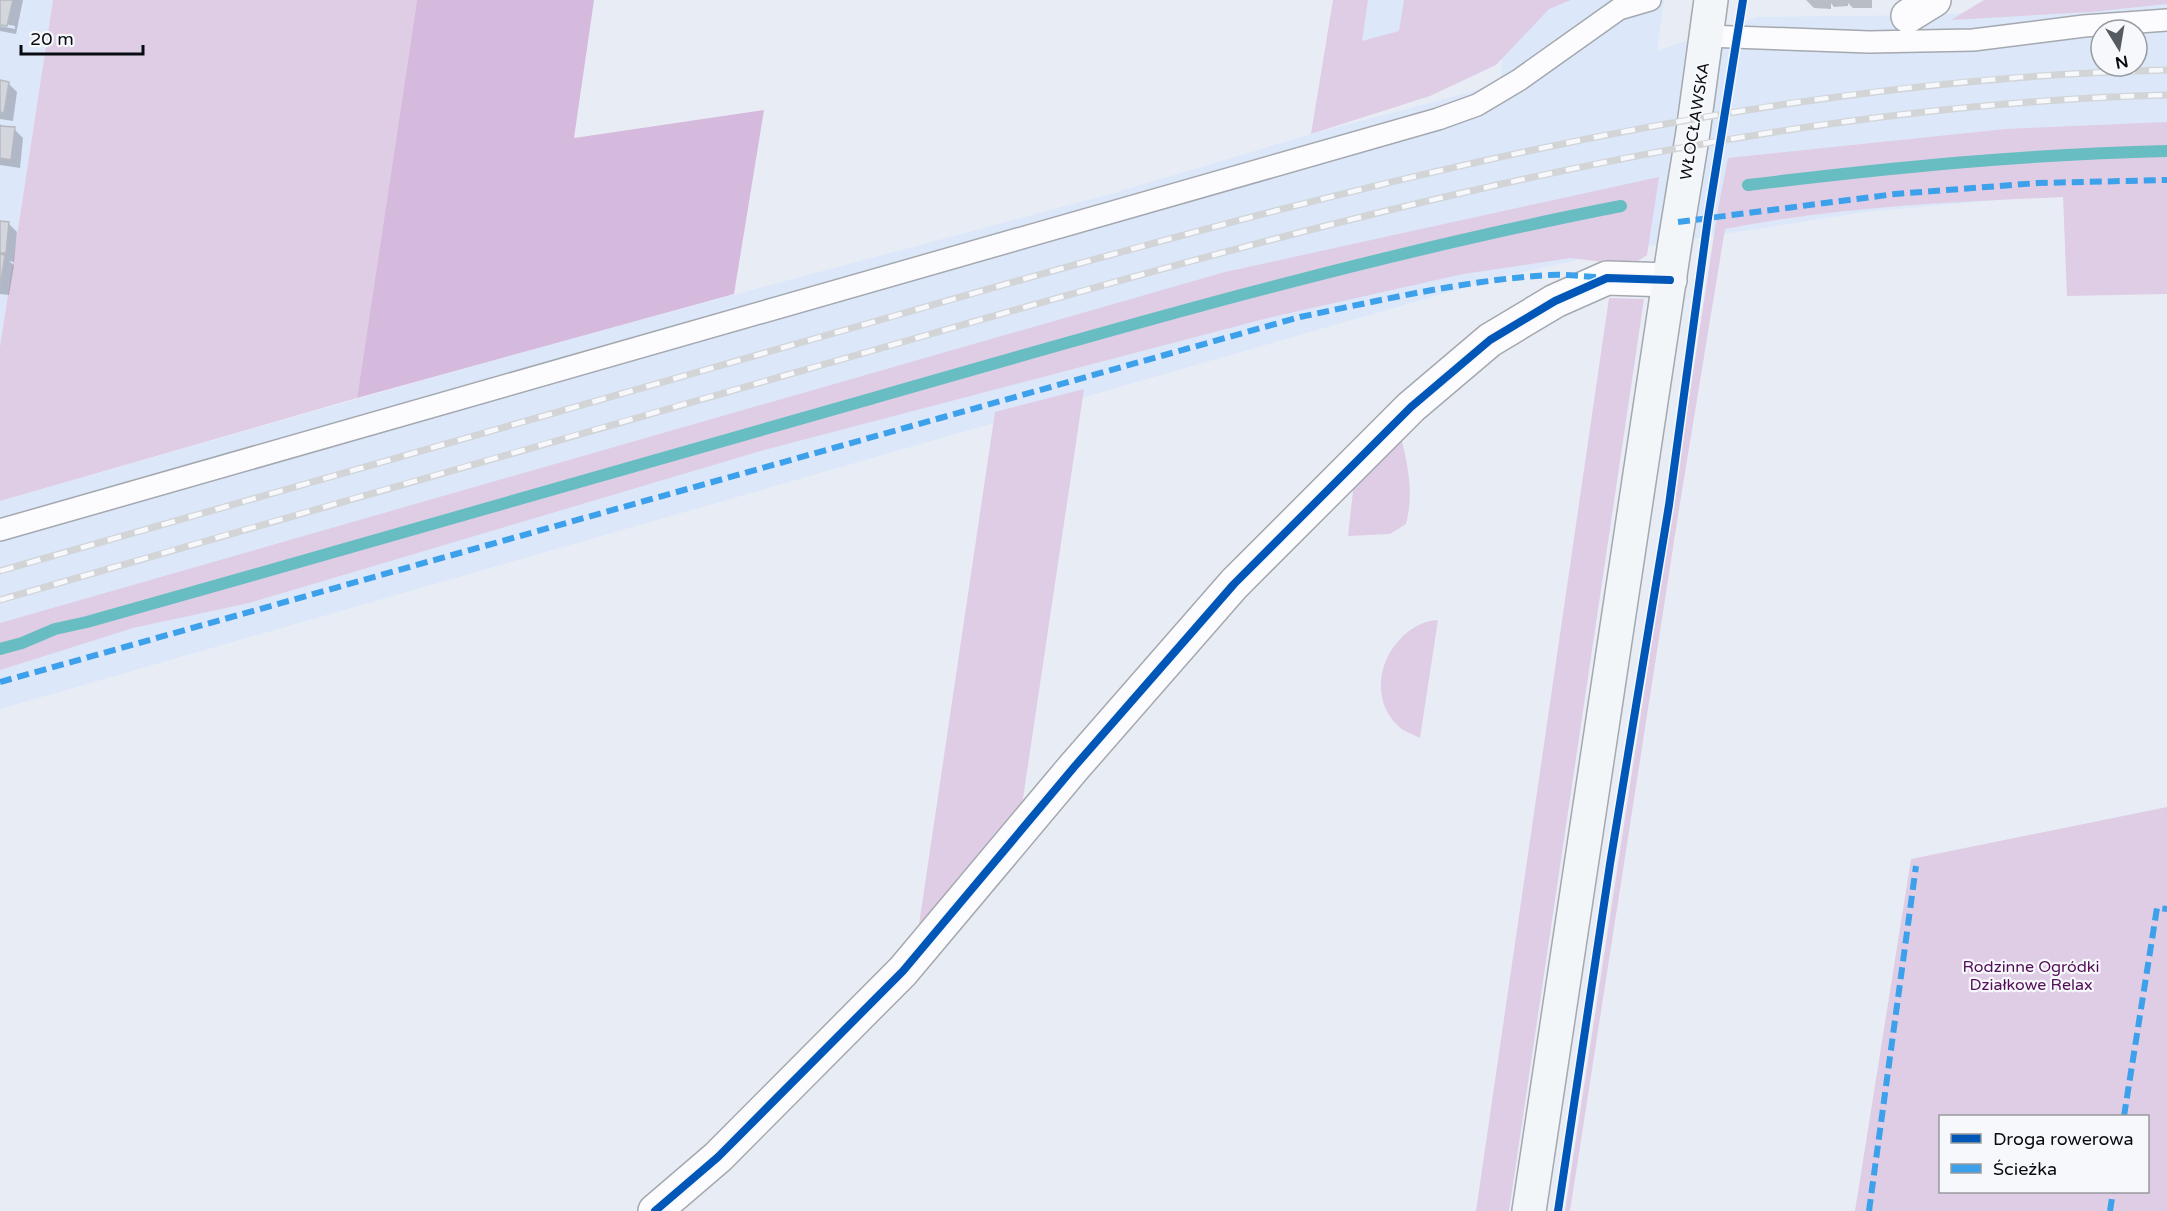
<svg xmlns="http://www.w3.org/2000/svg" width="2167" height="1211" font-family="'Varela Round',sans-serif">
<style>
.built{fill:#dce7f9;fill-rule:evenodd}
.green{fill:#dfcde5;fill-rule:evenodd}
.forest{fill:#d6badd}
.shadow{fill:#0003}
.lines{fill:none;stroke-linecap:round;stroke-linejoin:round}
.stream{stroke:#67bdc1;stroke-width:12}
.building{fill:#d4d6dd;stroke:#b7b9c0;stroke-width:1.5}
.lane-casing{stroke:#a4a8af;stroke-width:24}
.street-casing{stroke:#a4a8af;stroke-width:36}
.secondary-casing{stroke:#a4a8af;stroke-width:36}
.lane{stroke:#fcfcfe;stroke-width:21}
.street{stroke:#fcfcfe;stroke-width:33}
.secondary{stroke:#f3f6f8;stroke-width:33}
.rail-casing{stroke:#d2d4d6;stroke-width:7}
.rail{stroke:#f6f8fc;stroke-width:4.5;stroke-dasharray:14;stroke-linecap:butt}
.quiet{stroke:#3ca1ea;stroke-width:6;stroke-dasharray:12 6;stroke-linecap:butt}
.cycleway-casing{stroke:#f6f8fc;stroke-width:11}
.cycleway{stroke:#0057b8;stroke-width:8}
.labels{text-anchor:middle;stroke-width:4.5;stroke-linejoin:round;paint-order:stroke}
.street-label{font-size:16px;fill:#080c12;stroke:#f6f8fc}
.park-label{font-size:16px;fill:#530e57;stroke:#f6f8fc}
</style>
<rect width="100%" height="100%" fill="#e8edf5"/>
<!-- built -->
<g class="built">
<polygon points="0,0 53,0 0,347"/>
<path d="M1368 0H1664L1657 51 1757 17 1934 15 2090 3 2167 0V291L2067 296 2064 194 1865 212 1617 251 1498 278 0 709V501L543 346 1114 193 1311 134 1501 84 1503 2 1361 42ZM2101 30H2137V66H2101Z"/>
</g>
<!-- green -->
<g class="green">
<polygon points="53,0 417,0 357,398 0,501 0,347"/>
<polygon points="1333,0 1368,0 1362,41 1399,31 1404,0 1571,0 1549,9 1496,65 1430,96 1311,134"/>
<polygon points="1984,0 2167,0 2167,4 2091,12 1951,20"/>
<path d="M2167 122V294L2067 296 2063 197C1950 202 1837 207 1725 229L1680 503 1570 1211H1565L1718 209 1728 158 2006 129Z"/>
<polygon points="1659,177 1647,255 1635,263 1610,263 1571,258 1463,274 1268,318 764,450 249,603 133,628 0,670 0,623 1225,272"/>
<polygon points="1609,298 1644,299 1509,1211 1476,1211"/>
<polygon points="1084,389 1022,805 917,938 995,412"/>
<path d="M1401 437C1408 466 1414 494 1406 524L1390 534 1348 536 1354 482Z"/>
<path d="M1438 620 1420 738C1415 735 1408 733 1403 730 1375 709 1375 671 1395 645 1406 631 1420 621 1438 620Z"/>
<path d="M2167 807V1211H1855L1911 859ZM1940 1116H2148V1192H1940Z"/>
</g>
<!-- forest -->
<polygon class="forest" points="417,0 594,0 574,138 764,110 734,294 357,398"/>
<!-- shadow -->
<g class="shadow">
<polygon points="0,0 23,0 16,34 0,31 0,26 15,29 15,26 0,23"/>
<polygon points="1806,0 1872,0 1872,8 1853,8 1848,3 1848,6 1834,7 1831,3 1831,9 1814,8"/>
<polygon points="0,82 8,83 17,92 13,121 0,119"/>
<polygon points="0,124 4,128 14,129 23,138 20,168 0,165"/>
<polygon points="0,222 8,223 17,232 14,262 9,261 14,265 9,295 0,294"/>
</g>
<g class="lines">
<!-- stream -->
<g class="stream">
<path d="M1748 185C1888 168 2026 154 2167 151"/>
<path d="M0 649 22 643 55 629 87 622C346 549 605 475 863 401 1114 329 1365 256 1621 206"/>
</g>
</g>
<!-- building -->
<g class="building">
<polygon points="0,0 13,0 7,26 0,25"/>
<polygon points="0,80 9,82 4,113 0,112"/>
<polygon points="0,126 15,127 11,160 0,158"/>
<polygon points="0,221 9,222 6,253 0,253"/>
<polygon points="0,254 5,255 0,287"/>
</g>
<g class="lines">
<!-- lane casing -->
<g class="lane-casing">
<g id="lane">
<polyline points="1707,36 1869,42 1973,40 2084,26 2167,20"/>
<polyline points="0,530 1438,119 1477,105 1519,80 1619,9 1650,0"/>
</g>
</g>
<!-- street casing -->
<g class="street-casing">
<g id="street">
<polyline points="1908,16 1934,0"/>
<polyline points="655,1211 718,1157 903,971 1075,766 1234,584 1411,407 1490,340 1555,301 1607,278 1670,280"/>
</g>
</g>
<!-- secondary casing -->
<g class="secondary-casing">
<polyline id="secondary" points="1529,1211 1675,242 1693,132 1711,0"/>
</g>
<!-- lane -->
<use href="#lane" class="lane"/>
<!-- street -->
<use href="#street" class="street"/>
<!-- secondary -->
<use href="#secondary" class="secondary"/>
<!-- rail casing -->
<g class="rail-casing">
<g id="rail">
<path d="M0 571C298 486 596 401 894 316 1309 197 1732 80 2167 70"/>
<path d="M0 600C309 511 618 423 927 335 1333 219 1742 106 2167 95"/>
</g>
</g>
<!-- rail -->
<use href="#rail" class="rail"/>
<!-- quiet -->
<g class="quiet">
<polyline points="1678,222 1895,194 2038,183 2167,180"/>
<path d="M0 682 1300 317C1382 300 1466 280 1550 275 1567 274 1584 277 1601 277"/>
<polyline points="2124,1116 2157,908 2167,909"/>
<polyline points="1869,1211 1916,866"/>
<polyline points="2110,1211 2113,1192"/>
</g>
<!-- cycleway casing -->
<g class="cycleway-casing">
<g id="cycleway">
<polyline points="655,1211 718,1157 903,971 1075,766 1234,584 1411,407 1490,340 1555,301 1607,278 1670,280"/>
<polyline points="1558,1211 1610,864 1669,505 1708,218 1743,0"/>
</g>
</g>
<!-- cycleway -->
<use href="#cycleway" class="cycleway"/>
</g>
<g class="labels">
<!-- street labels -->
<g class="street-label">
<text transform="translate(1694 121) rotate(-81)" y="6">WŁOCŁAWSKA</text>
</g>
<!-- park labels -->
<g class="park-label">
<text x="2031" y="972">Rodzinne Ogródki<tspan x="2031" dy="18">Działkowe Relax</tspan></text>
</g>
</g>
<!-- legend -->
<rect x="1939" y="1115" width="210" height="78" fill="#f6f8fc" stroke="#979a9e" stroke-width="1.5"/>
<rect x="1951" y="1134" width="30" height="9" fill="#0057b8" stroke="#979a9e" stroke-width="1.5"/>
<text x="1993" y="1145" font-size="18" fill="#080c12">Droga rowerowa</text>
<rect x="1951" y="1164" width="30" height="9" fill="#3ca1ea" stroke="#979a9e" stroke-width="1.5"/>
<text x="1993" y="1175" font-size="18" fill="#080c12">Ścieżka</text>
<!-- north arrow -->
<g transform="translate(2119 48) rotate(169)"><circle r="28" fill="#f6f8fc" stroke="#979a9e" stroke-width="1.5"/>
<path d="M0-4.5L10 22L0 15L-10 22Z" fill="#565b61"/>
<text y="-9" font-size="16" font-weight="bold" text-anchor="middle" fill="#080c12">N</text>
</g>
<!-- scale -->
<path d="M21 45v9h122v-9" fill="none" stroke="#080c12" stroke-width="3"/>
<text x="30" y="45" font-size="18" fill="#080c12" stroke="#f6f8fc" stroke-width="4.5" paint-order="stroke">20 m</text>
</svg>
